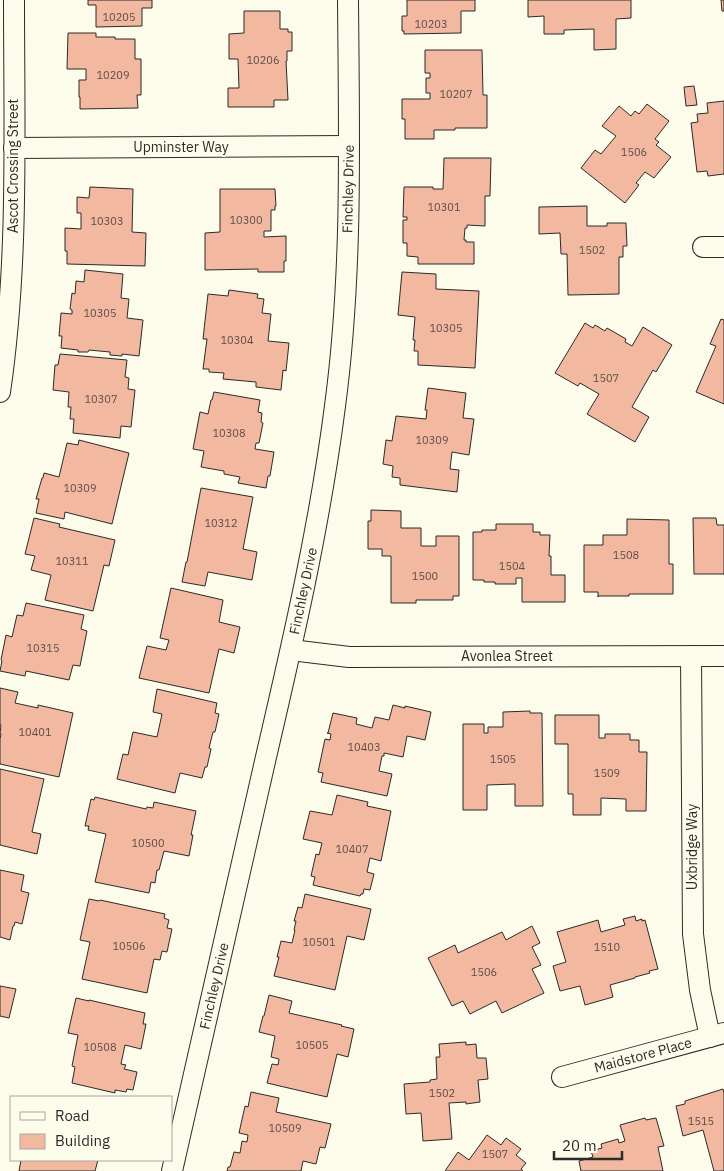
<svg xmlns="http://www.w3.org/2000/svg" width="724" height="1171" font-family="'IBM Plex Sans',sans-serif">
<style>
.building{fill:#f2b8a0;stroke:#2b2b2b}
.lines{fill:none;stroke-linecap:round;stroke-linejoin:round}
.street-casing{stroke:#2b2b2b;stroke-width:22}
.street{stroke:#fdfbea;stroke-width:20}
.labels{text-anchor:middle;stroke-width:4;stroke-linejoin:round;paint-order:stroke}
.number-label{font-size:11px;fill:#5d4e48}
.street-label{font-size:14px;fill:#2b2b2b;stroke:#fdfbea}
</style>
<rect width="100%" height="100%" fill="#fdfbea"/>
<!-- building -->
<g class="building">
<polygon points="88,0 152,0 152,8 142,8 142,26 96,27 96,5 88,5"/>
<polygon points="407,0 475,0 475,11 461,11 461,33 404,34 404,31 402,31 402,16 407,16"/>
<polygon points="528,0 631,0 631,18 616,19 616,49 594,50 594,29 564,30 564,34 544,34 544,16 528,17"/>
<polygon points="721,0 724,0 724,11 722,11"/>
<polygon points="244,11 280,11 280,29 288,29 288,32 292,32 292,51 287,51 287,61 286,61 288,100 274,100 274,107 228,107 228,88 239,88 238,59 229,59 229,34 244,33"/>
<polygon points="68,33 96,33 96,37 115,37 115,39 135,39 135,59 141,59 141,95 137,95 138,108 80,109 80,97 79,97 79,80 86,80 86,69 67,69"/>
<polygon points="425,50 482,50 483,95 487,95 487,128 455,128 455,130 434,130 434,139 405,139 405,119 402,119 402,99 430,99 430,93 426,93 426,78 430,78 430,73 425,73"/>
<polygon points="694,86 697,105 686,106 684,87"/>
<polygon points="724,101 724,174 708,176 707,171 697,172 691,123 698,122 697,114 708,113 707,103"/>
<polygon points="647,104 669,121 655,139 659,142 656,145 671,157 654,178 645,172 636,183 639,185 625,203 581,168 595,150 601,154 616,136 602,126 619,106 631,116 635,111 639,114"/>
<polygon points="444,158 491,158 490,196 485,196 485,226 467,225 467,228 465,228 464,240 466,240 466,242 474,242 474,264 418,264 418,257 407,256 407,243 403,243 403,220 407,220 407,217 403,217 404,187 433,187 433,189 443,189"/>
<polygon points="90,187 133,189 132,232 146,233 145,266 67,264 67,251 65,251 65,228 81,229 81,213 77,213 77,197 89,198"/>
<polygon points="220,189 275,189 276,206 275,206 275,210 271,210 271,231 264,231 264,237 286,236 286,261 284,261 284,272 258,272 258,269 205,270 205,233 220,232"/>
<polygon points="587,206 587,226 607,226 607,223 626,223 627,246 623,246 623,257 619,257 619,294 568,295 567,254 561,254 560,233 539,234 539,207"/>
<polygon points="85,270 123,274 121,298 129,299 127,318 143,320 139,356 122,354 122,356 110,355 110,352 89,350 88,352 78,352 78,350 61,348 62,336 59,336 61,313 72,314 72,310 70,309 72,293 75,294 76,281 84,282"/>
<polygon points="402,272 436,274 436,289 479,291 475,368 418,365 418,351 414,351 415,340 413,340 415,317 398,315"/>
<polygon points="229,290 258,294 257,298 264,299 262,313 271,314 268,341 289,343 286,371 283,370 281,390 256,387 256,382 223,379 224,373 209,372 209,369 203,369 207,339 203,339 208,294 228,296"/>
<polygon points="721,319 724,320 724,404 696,392 716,346 710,344"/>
<polygon points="585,323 593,328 595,325 605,331 607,328 626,339 625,342 632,346 643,327 672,345 656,372 653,370 632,407 649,417 635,442 587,414 599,394 580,383 578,386 555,373"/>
<polygon points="60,354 127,360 125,377 129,378 128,389 135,390 131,427 121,426 120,438 73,433 74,419 70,419 71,407 68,407 69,392 53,390 55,365 58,365"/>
<polygon points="428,388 466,393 463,418 474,419 469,455 452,452 450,469 459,470 457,492 400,485 400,478 392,477 393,466 383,464 386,440 392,441 396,416 426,419 427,410 425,410"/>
<polygon points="214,392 260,400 258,412 262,413 261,422 263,423 259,443 256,443 255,449 274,452 270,476 268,476 266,488 238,483 240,477 224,474 224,471 201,467 204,451 193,449 200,412 208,414 211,400 212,400"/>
<polygon points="79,440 129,453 112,524 65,512 64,519 36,513 39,499 36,499 42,478 43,478 44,473 59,477 67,443 78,445"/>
<polygon points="201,488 253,497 243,549 257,552 252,580 208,572 205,586 182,582 186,562 187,562"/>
<polygon points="371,510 401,511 401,528 421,528 421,546 436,546 436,536 459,536 459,596 453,596 453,600 416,600 416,603 391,603 391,556 382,556 382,549 368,549 368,521 371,521"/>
<polygon points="34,518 60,524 59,527 115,540 109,566 104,565 93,611 45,600 51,575 31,570 35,556 25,554"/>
<polygon points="693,518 716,518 717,525 724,525 724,574 694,574"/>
<polygon points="627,519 669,520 669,564 673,564 673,594 629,594 629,596 598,596 598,597 598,592 584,592 584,545 603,545 603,535 627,535"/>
<polygon points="496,524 533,524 533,532 540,532 540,535 550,535 549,556 551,556 551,575 565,575 565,602 522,602 522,578 516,578 516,584 495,584 495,582 484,582 484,580 473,580 473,532 482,532 482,530 496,530"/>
<polygon points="171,588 223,600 219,622 240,627 234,653 219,649 209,693 139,678 147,646 166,650 169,640 160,638"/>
<polygon points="26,603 84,615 81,629 87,631 80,666 73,665 69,680 26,671 25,676 0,671 2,661 1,660 6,635 12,637 17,615 23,616"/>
<polygon points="0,688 18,692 15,703 38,708 38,705 73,713 59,777 0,764 0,739 1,734 0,734 1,725 0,725"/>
<polygon points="157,689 217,703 215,713 219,714 215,732 213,732 209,748 211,749 207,767 205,767 202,778 180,773 175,793 117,779 123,754 128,755 133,732 157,737 162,714 153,712"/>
<polygon points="393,705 405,708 405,706 431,712 425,740 407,736 403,757 384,753 384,756 382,756 379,771 392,774 387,796 321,782 323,773 318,772 325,739 330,740 331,734 327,733 328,733 333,713 357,718 356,724 372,728 375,717 389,720"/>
<polygon points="530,711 530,713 542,713 543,806 515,806 515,784 487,785 487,810 463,810 463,724 484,724 484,733 488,733 488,727 503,727 503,712"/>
<polygon points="555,715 599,715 599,738 605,738 605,734 630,734 630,740 639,740 639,752 647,752 646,811 626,811 626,799 601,798 601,815 573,815 573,794 568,794 568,744 555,744"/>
<polygon points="0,769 44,779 32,832 41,834 37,854 0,845"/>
<polygon points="337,795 368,802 367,806 391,811 381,861 370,858 367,872 374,874 370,890 364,889 363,894 361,894 360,896 313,885 315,877 311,876 316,854 319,855 322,843 303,839 310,811 332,815"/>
<polygon points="95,797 146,809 147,807 153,808 154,802 196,811 191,835 193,835 189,856 164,851 159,870 157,870 155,883 151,882 149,893 95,882 106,834 88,830 89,826 85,826 91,799 94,800"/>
<polygon points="0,870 24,875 21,891 29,893 22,924 15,922 14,926 13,926 10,940 0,937"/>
<polygon points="305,894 371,909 364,940 347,936 335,990 274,976 279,957 277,957 281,941 292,943 295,930 294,930 296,921 294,921 298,907 302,908"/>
<polygon points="89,899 99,901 100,900 165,914 164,918 169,920 167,928 172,929 167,952 162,951 160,960 154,959 147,993 82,979 90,942 80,940"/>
<polygon points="635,916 636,921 642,919 642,921 645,920 658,969 649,971 650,973 635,977 635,978 610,985 613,997 585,1005 580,986 560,991 553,966 566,962 557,932 598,920 601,932 625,925 623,919"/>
<polygon points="532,926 540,943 532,947 541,965 532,969 544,993 502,1013 496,1001 470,1014 463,1001 452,1006 428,958 455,945 458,953 502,932 506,940"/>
<polygon points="0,986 16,989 9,1018 0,1016"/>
<polygon points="269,995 292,1001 289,1013 342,1025 341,1026 354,1029 348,1057 337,1054 327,1097 267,1083 272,1064 278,1065 279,1059 271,1057 275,1036 259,1032 263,1016 264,1016"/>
<polygon points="76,998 89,1001 89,1000 145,1013 143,1024 146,1024 141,1049 125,1045 121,1064 126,1065 124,1069 137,1072 133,1090 127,1089 126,1092 115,1090 115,1093 72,1083 75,1067 72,1066 78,1035 68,1033"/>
<polygon points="466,1042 466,1045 476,1044 477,1058 486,1058 488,1079 478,1080 480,1102 466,1104 466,1102 449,1103 452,1139 423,1141 421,1113 406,1114 404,1084 430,1082 430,1080 437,1079 436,1057 440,1057 439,1044"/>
<polygon points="723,1089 724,1093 724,1171 714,1171 703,1130 683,1136 676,1106 685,1104 685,1101"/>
<polygon points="251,1092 279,1098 276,1112 331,1124 325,1148 320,1147 316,1164 303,1161 301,1171 227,1171 228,1167 230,1167 234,1152 240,1153 242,1141 247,1142 248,1135 239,1133 245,1106 248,1107"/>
<polygon points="645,1118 646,1120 656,1118 664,1146 658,1147 663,1171 581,1171 579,1161 593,1157 591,1151 602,1148 601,1144 618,1139 619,1143 625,1141 620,1125"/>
<polygon points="487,1135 501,1145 506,1138 521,1149 516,1155 526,1163 521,1169 523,1171 445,1171 458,1152 469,1160"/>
<polygon points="21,1160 98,1160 95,1171 19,1171"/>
</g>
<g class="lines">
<!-- street casing -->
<g class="street-casing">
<g id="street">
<polyline points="14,148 349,146"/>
<polyline points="703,247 724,247"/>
<path d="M0 392C19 262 14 131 14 0"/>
<polyline points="291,650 349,657 724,656"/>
<polyline points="691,656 693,934 700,990 710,1037"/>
<polyline points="562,1077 724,1033"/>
<path d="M172 1171C204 1033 235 895 266 757 293 641 320 524 335 406 353 271 349 135 348 0"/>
</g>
</g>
<!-- street -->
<use href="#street" class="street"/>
</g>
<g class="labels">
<!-- number labels -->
<g class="number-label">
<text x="119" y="21">10205</text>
<text x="431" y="28">10203</text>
<text x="263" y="64">10206</text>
<text x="113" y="79">10209</text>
<text x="456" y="98">10207</text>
<text x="634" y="156">1506</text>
<text x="444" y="211">10301</text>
<text x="246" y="224">10300</text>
<text x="107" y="225">10303</text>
<text x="592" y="254">1502</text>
<text x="100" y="317">10305</text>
<text x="446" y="332">10305</text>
<text x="237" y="344">10304</text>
<text x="606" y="382">1507</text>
<text x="101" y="403">10307</text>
<text x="229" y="437">10308</text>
<text x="432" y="444">10309</text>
<text x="80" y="492">10309</text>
<text x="221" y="527">10312</text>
<text x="626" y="559">1508</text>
<text x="72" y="565">10311</text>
<text x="512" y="570">1504</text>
<text x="425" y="580">1500</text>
<text x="43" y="652">10315</text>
<text x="35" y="736">10401</text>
<text x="364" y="751">10403</text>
<text x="503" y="763">1505</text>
<text x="607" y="777">1509</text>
<text x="148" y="847">10500</text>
<text x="352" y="853">10407</text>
<text x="319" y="946">10501</text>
<text x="129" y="950">10506</text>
<text x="607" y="951">1510</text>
<text x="484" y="976">1506</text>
<text x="312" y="1049">10505</text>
<text x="100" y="1051">10508</text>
<text x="442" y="1097">1502</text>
<text x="701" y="1125">1515</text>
<text x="285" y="1132">10509</text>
<text x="495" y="1158">1507</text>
</g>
<!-- street labels -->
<g class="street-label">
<text x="181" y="152">Upminster Way</text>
<text transform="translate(13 166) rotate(-90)" y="5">Ascot Crossing Street</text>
<text transform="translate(348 189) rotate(-89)" y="5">Finchley Drive</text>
<text transform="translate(303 591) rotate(-78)" y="5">Finchley Drive</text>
<text x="507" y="661">Avonlea Street</text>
<text transform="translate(692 847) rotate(-90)" y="5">Uxbridge Way</text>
<text transform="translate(214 986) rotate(-77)" y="5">Finchley Drive</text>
<text transform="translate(643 1055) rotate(-15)" y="5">Maidstore Place</text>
</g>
</g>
<!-- legend -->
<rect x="10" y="1096" width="162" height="65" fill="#fdfbea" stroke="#a9a89e"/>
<rect x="20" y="1112" width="25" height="8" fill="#fdfbea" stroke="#a9a89e"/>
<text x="55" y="1121" font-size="15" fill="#2b2b2b">Road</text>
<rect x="20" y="1134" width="25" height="15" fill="#f2b8a0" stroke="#a9a89e"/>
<text x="55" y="1146" font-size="15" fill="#2b2b2b">Building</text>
<!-- scale -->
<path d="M554 1151v8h68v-8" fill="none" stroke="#2b2b2b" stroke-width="2.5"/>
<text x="562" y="1151" font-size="15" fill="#2b2b2b" stroke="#fdfbea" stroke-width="4" paint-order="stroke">20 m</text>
</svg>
